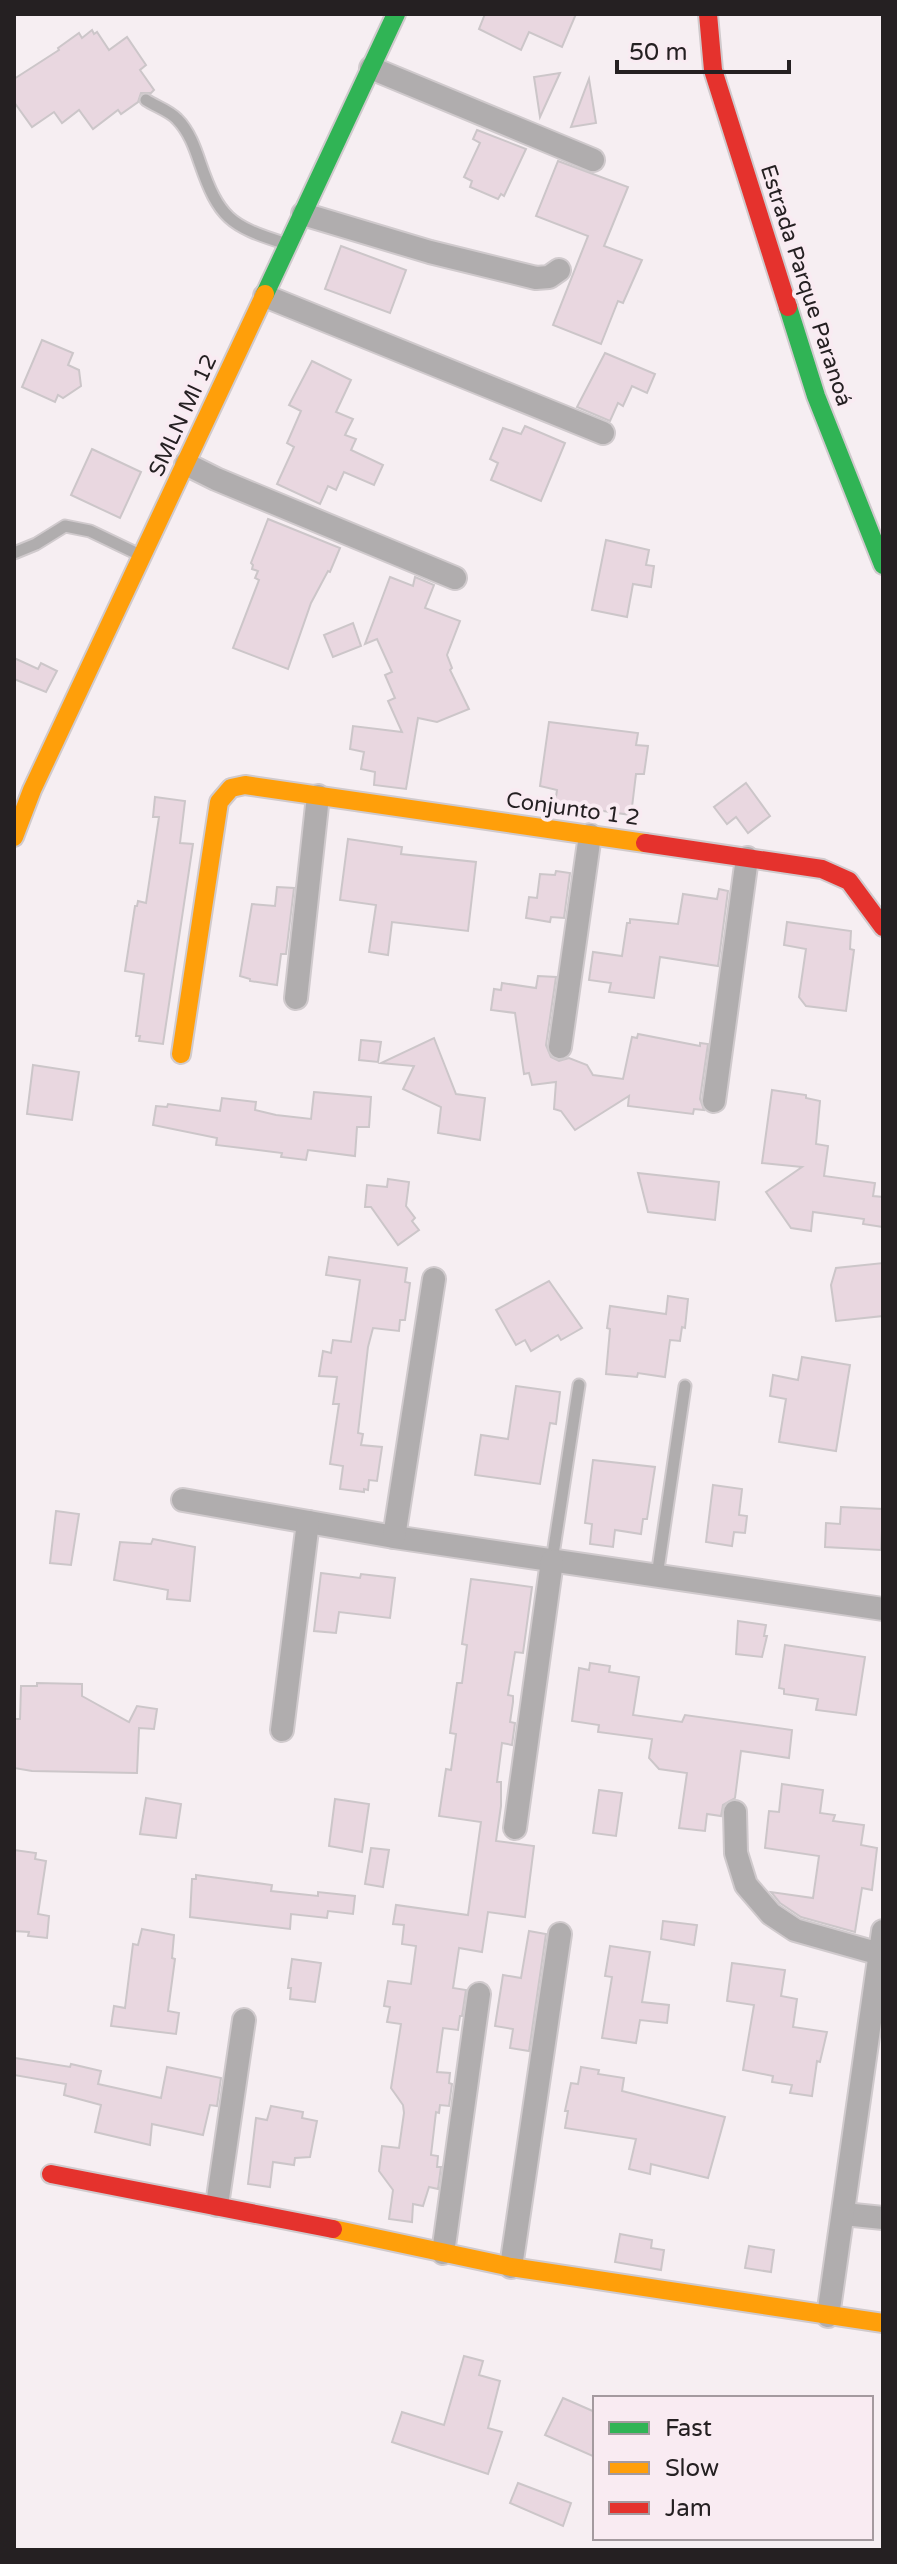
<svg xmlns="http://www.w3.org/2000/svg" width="897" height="2564" font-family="'Varela Round',sans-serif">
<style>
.building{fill:#e9d7e0;stroke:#ccc6c9;stroke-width:2}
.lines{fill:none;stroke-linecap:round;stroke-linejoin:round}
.lane-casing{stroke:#d0cacd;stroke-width:15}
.street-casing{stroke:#d0cacd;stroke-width:26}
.fast-casing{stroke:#d0cacd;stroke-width:22}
.slow-casing{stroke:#d0cacd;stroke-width:22}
.jam-casing{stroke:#d0cacd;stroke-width:22}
.lane{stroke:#b0adae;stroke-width:11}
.street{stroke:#b0adae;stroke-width:22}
.fast{stroke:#30b455;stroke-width:18}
.slow{stroke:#ff9f0a;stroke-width:18}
.jam{stroke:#e5322d;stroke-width:18}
.labels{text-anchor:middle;stroke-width:8;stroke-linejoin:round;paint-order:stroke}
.street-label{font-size:22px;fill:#252022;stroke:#f9ebf2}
</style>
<rect width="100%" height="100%" fill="#f6eef2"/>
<!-- building -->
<g class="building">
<polygon points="485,14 576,14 562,47 529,32 521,50 479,29"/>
<polygon points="92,30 94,34 97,32 109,50 127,37 146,65 140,70 154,90 151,93 141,93 138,102 121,114 118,110 93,129 79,110 62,123 54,112 32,127 14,102 14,79 59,50 58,48 79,33 82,38"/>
<polygon points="560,73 540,117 534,77"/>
<polygon points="589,79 596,123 571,127"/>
<polygon points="477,130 526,149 504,196 501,194 498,199 470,187 472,181 464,177 480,143 473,139"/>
<polygon points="558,161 628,187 604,246 642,260 623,303 618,301 601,344 553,325 588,236 536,216"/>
<polygon points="341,246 406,270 390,313 325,289"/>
<polygon points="42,340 73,353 68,365 79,370 81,386 63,398 58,395 55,402 22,387"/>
<polygon points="605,353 655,374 647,393 632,386 623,406 618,403 610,421 577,407"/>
<polygon points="312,361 351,380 336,412 353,419 345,435 356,439 351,450 383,465 374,485 344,472 336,490 328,486 320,504 277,484 294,447 287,443 301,411 289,405"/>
<polygon points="525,426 565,443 541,501 491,480 498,463 490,459 503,428 521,434"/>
<polygon points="92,449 141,472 120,518 71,495"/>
<polygon points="268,519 340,548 330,572 328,571 311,603 288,669 233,648 259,580 255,578 258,571 252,569 253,565 251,563"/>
<polygon points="606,540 649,550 646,565 654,566 651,587 633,584 627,617 592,610"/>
<polygon points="390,577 413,586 415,577 434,585 425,608 460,621 447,655 452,668 450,670 469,709 437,722 418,718 406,789 374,785 375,772 361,769 364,752 350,749 353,726 402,732 388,701 395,698 385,675 392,672 377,639 365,644"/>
<polygon points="353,623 361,646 333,657 324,635"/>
<polygon points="14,658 38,669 41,663 57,671 46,692 14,679"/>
<polygon points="549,722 638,733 636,745 648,746 644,774 636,774 631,815 555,804 557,790 540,786"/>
<polygon points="746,783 770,816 748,833 736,817 727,824 714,807"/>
<polygon points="155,797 185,801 180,843 193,844 163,1044 139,1041 140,1036 136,1036 144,974 125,971 135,906 137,906 138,901 146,903 159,817 153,817"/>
<polygon points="348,839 402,847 401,854 476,862 468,931 392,922 388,955 369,952 376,905 340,900"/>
<polygon points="556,871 570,873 564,918 551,917 550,922 526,918 529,897 537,898 540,874 555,875"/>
<polygon points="277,887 294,888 286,954 281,954 277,985 250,981 250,979 240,976 252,904 275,906"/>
<polygon points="719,889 728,891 718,966 660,957 654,998 609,992 611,983 589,980 593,952 622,956 627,923 630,923 630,919 678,924 683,894 717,899"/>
<polygon points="787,922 851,931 850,949 854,950 846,1011 806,1006 799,997 806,949 784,945"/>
<polygon points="538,976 556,977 546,1045 551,1057 559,1061 569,1058 587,1065 593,1075 623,1079 632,1037 637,1038 638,1034 700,1046 700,1043 708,1044 700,1099 704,1110 694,1109 693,1114 628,1106 629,1096 575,1130 561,1111 554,1109 556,1082 532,1085 529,1073 524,1074 515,1013 491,1010 494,989 501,990 502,983 536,988"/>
<polygon points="434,1038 456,1094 485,1098 480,1140 438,1133 441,1107 403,1089 414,1066 381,1063"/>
<polygon points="361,1040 381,1042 378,1062 359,1060"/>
<polygon points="33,1065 79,1072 72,1120 27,1114"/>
<polygon points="772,1090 806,1095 806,1098 820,1101 816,1144 828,1146 824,1176 875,1183 873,1196 883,1197 883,1227 863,1224 864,1219 813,1212 811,1231 791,1228 766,1192 802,1167 762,1163"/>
<polygon points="314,1092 371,1097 369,1127 357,1127 355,1156 308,1150 306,1160 281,1157 282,1153 216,1145 217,1138 153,1125 156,1106 167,1107 168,1104 220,1111 222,1098 256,1102 255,1110 276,1115 311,1119"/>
<polygon points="638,1173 719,1182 715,1220 648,1212"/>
<polygon points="388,1179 409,1182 406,1206 415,1218 412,1221 419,1230 398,1245 371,1207 365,1207 367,1185 387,1187"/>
<polygon points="329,1257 407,1268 405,1282 410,1283 405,1320 400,1320 399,1331 373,1328 368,1347 358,1433 363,1434 361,1445 382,1447 377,1481 369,1480 368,1490 364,1489 364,1492 340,1489 343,1466 330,1464 339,1404 333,1404 337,1377 319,1376 323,1351 331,1353 333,1340 351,1342 360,1280 326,1275"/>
<polygon points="883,1263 883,1316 836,1321 831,1285 836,1268"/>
<polygon points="549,1281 582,1328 561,1340 558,1335 531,1351 525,1340 516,1345 496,1310"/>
<polygon points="668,1296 688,1299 685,1328 682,1327 680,1341 670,1340 665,1377 638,1373 637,1377 606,1374 610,1329 607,1328 610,1306 666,1314"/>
<polygon points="802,1357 850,1365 836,1451 779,1442 786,1399 770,1396 773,1375 798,1380"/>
<polygon points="516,1386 560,1392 556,1424 550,1423 540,1484 475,1475 481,1435 508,1439"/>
<polygon points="593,1460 655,1467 647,1519 643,1519 641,1534 615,1530 613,1547 590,1544 592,1524 585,1523"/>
<polygon points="713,1485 742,1489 739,1515 747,1516 745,1533 734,1532 732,1546 706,1542"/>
<polygon points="841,1507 883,1509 881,1550 825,1547 826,1523 840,1524"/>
<polygon points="56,1511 79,1514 71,1565 50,1563"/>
<polygon points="153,1539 195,1547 190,1601 167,1599 168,1590 114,1580 120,1542 151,1544"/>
<polygon points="321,1573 360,1578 361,1574 395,1578 390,1618 339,1612 336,1633 314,1631"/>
<polygon points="471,1579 532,1587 523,1653 515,1652 508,1695 513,1696 513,1702 510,1722 515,1723 512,1745 502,1743 497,1782 501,1782 501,1806 496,1841 534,1846 525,1917 488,1912 482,1952 459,1948 453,1988 466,1990 462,2016 460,2016 458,2030 443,2028 437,2072 450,2073 449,2083 452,2084 449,2106 440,2105 439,2113 436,2112 431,2155 438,2156 437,2167 441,2167 438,2189 429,2187 423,2206 413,2204 412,2222 389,2219 393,2190 379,2171 382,2146 399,2148 404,2113 403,2105 391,2088 401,2024 387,2022 390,2007 384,2006 388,1981 411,1984 416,1946 402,1944 404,1925 393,1924 396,1905 468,1915 481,1822 439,1816 446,1769 451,1770 456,1734 450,1733 457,1683 462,1683 467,1645 462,1644"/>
<polygon points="738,1621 766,1625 764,1636 767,1636 762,1657 736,1654"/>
<polygon points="785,1645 865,1657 856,1715 816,1710 818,1699 784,1694 784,1689 779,1688"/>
<polygon points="590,1663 610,1666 609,1672 639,1677 633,1715 682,1722 685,1715 792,1730 789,1758 741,1751 735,1798 723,1805 721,1816 707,1814 705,1831 679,1828 687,1773 659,1769 649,1758 652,1739 598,1732 599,1725 572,1721 579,1668 589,1670"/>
<polygon points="37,1683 82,1684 82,1696 129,1722 137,1706 157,1709 154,1729 139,1728 137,1773 32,1771 14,1768 14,1719 20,1719 21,1686 37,1686"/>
<polygon points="782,1784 823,1790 820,1813 835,1815 833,1821 864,1825 861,1845 877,1848 872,1890 862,1888 855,1932 801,1917 780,1903 771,1892 813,1898 819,1856 765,1848 769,1811 779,1812"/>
<polygon points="599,1790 622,1793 616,1836 593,1833"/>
<polygon points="146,1798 181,1804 176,1838 140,1834"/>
<polygon points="335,1799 369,1804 362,1852 329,1846"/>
<polygon points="371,1848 389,1850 383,1887 365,1884"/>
<polygon points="14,1850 36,1853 35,1859 46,1861 38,1914 49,1916 47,1938 28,1936 29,1932 14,1931"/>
<polygon points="196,1875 272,1885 271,1891 318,1896 318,1892 355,1896 353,1914 328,1911 327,1918 291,1914 290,1929 190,1917 192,1879 196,1879"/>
<polygon points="663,1921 697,1925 694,1945 661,1939"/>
<polygon points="142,1929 174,1935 172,1958 175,1959 168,2011 179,2013 176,2034 111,2026 114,2006 125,2008 133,1944 138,1945"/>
<polygon points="529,1931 546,1934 529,2051 510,2048 513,2029 495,2026 503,1975 521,1978"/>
<polygon points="610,1946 650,1952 642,2002 669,2005 667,2023 640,2020 636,2043 602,2038 612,1977 605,1976"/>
<polygon points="292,1959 321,1963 315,2002 290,1999 291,1988 288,1988"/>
<polygon points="732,1963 785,1970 781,1996 797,1999 793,2027 827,2032 820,2062 817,2061 812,2096 790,2093 792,2085 772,2082 773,2076 743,2070 754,2005 727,2001"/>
<polygon points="15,2058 70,2067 71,2064 101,2071 98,2084 161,2098 167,2067 221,2078 217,2106 210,2105 203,2135 152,2124 150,2145 95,2132 101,2105 64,2095 66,2084 14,2075"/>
<polygon points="581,2067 599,2070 598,2074 624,2078 622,2091 725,2117 708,2178 651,2164 650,2174 629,2169 636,2139 565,2128 568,2111 565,2111 571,2083 578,2084"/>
<polygon points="271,2106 303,2112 302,2118 317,2121 310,2157 295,2158 294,2165 273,2162 270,2187 248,2184 256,2118 267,2120"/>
<polygon points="620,2234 652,2240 651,2248 664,2250 661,2270 615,2262"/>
<polygon points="749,2246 774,2250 771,2272 745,2268"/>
<polygon points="464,2356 483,2361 479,2375 500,2381 488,2428 502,2432 488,2474 392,2442 402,2412 444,2425"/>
<polygon points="563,2398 595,2412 595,2457 545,2435"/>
<polygon points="518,2483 571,2503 563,2526 510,2503"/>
</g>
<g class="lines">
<!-- lane casing -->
<g class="lane-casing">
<g id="lane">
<path d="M146 100C155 106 170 111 177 119 189 131 195 148 200 163 219 218 230 226 284 243"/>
<polyline points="14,553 36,544 65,526 90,531 140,555"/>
<polyline points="552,1561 579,1385"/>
<polyline points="657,1576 685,1386"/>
</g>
</g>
<!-- street casing -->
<g class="street-casing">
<g id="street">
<polyline points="371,68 593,160"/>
<polyline points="303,214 430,252 536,278 549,277 559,270"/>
<polyline points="265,296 603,433"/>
<polyline points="186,464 216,479 455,578"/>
<polyline points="296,998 318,796"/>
<polyline points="560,1047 590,835"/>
<polyline points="714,1101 747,858"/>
<polyline points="183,1500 394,1537 883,1609"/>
<polyline points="394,1537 434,1279"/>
<polyline points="282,1730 308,1522"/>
<polyline points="735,1812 736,1853 746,1885 771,1914 795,1930 880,1954"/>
<polyline points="515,1828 552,1561"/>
<polyline points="217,2205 244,2020"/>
<polyline points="844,2214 883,2218"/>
<polyline points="443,2253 479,1994"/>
<polyline points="511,2267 560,1934"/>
<polyline points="828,2316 883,1931"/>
</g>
</g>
<!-- fast casing -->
<g class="fast-casing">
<g id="fast">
<polyline points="265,294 396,14"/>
<polyline points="788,307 816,396 883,565"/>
</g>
</g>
<!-- slow casing -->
<g class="slow-casing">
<g id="slow">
<polyline points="14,837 32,790 265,294"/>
<polyline points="181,1054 219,802 231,788 245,785 645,843"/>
<polyline points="333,2229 511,2267 883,2323"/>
</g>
</g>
<!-- jam casing -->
<g class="jam-casing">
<g id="jam">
<polyline points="708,14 713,70 788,307"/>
<polyline points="645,843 822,869 849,881 883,927"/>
<polyline points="51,2174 333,2229"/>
</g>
</g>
<!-- lane -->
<use href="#lane" class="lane"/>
<!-- street -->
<use href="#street" class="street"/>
<!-- fast -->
<use href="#fast" class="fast"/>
<!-- slow -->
<use href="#slow" class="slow"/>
<!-- jam -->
<use href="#jam" class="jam"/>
</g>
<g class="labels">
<!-- street labels -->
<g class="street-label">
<text transform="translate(807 285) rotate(72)" y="8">Estrada Parque Paranoá</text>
<text transform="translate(182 415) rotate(-65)" y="8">SMLN MI 12</text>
<text transform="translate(573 808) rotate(8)" y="8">Conjunto 1 2</text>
</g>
</g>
<!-- border -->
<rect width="897" height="2564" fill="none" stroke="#252022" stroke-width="32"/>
<!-- legend -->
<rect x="593" y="2396" width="280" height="144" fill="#f9ebf2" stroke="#a49a9f" stroke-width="2"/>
<rect x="609" y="2422" width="40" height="12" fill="#30b455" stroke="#a49a9f" stroke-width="2"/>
<text x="665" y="2436" font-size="24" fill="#252022">Fast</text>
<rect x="609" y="2462" width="40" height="12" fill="#ff9f0a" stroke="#a49a9f" stroke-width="2"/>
<text x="665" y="2476" font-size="24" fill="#252022">Slow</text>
<rect x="609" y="2502" width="40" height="12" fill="#e5322d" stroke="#a49a9f" stroke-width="2"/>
<text x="665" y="2516" font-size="24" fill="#252022">Jam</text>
<!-- scale -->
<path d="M617 60v12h172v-12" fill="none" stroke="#252022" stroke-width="4"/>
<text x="629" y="60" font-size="24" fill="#252022" stroke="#f9ebf2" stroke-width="6" paint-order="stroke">50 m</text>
</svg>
